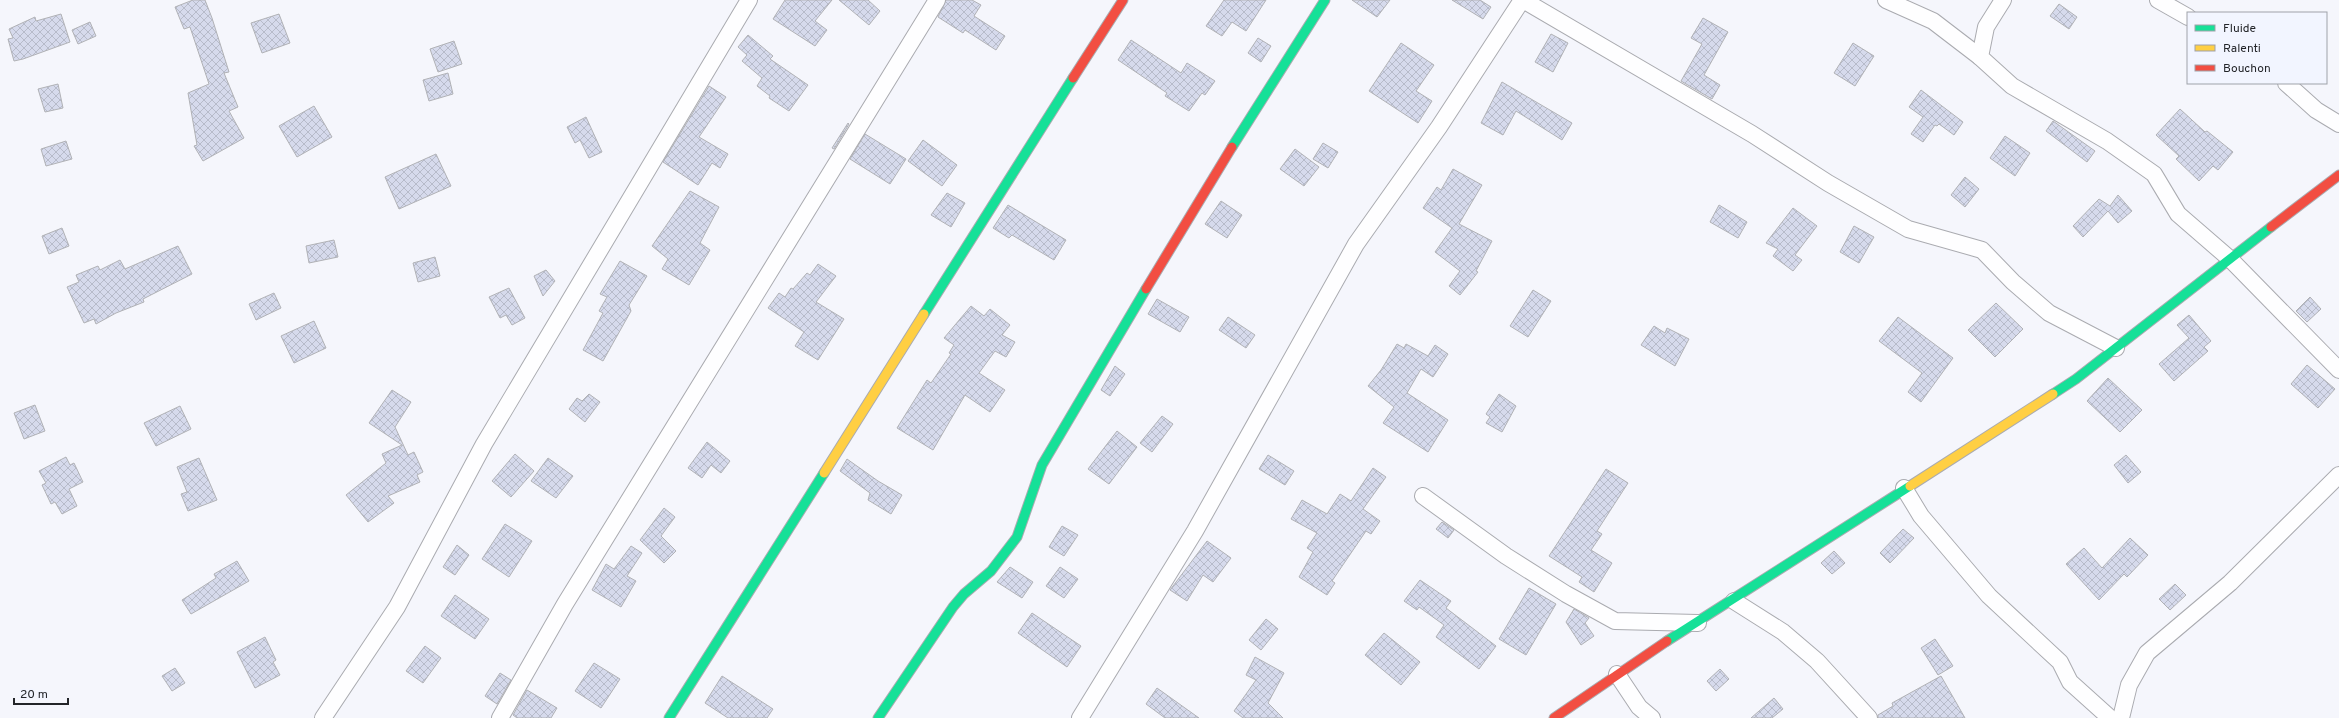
<svg xmlns="http://www.w3.org/2000/svg" width="2339" height="718" font-family="Overpass,sans-serif">
<style>
.building{fill:url(#building-cross-hatch);stroke:#b1b2b6}
.lines{fill:none;stroke-linecap:round;stroke-linejoin:round}
.street-casing{stroke:#aaabb0;stroke-width:18}
.fast-casing{stroke:#aaabb0;stroke-width:11}
.slow-casing{stroke:#aaabb0;stroke-width:11}
.jam-casing{stroke:#aaabb0;stroke-width:11}
.street{stroke:#fefeff;stroke-width:16}
.fast{stroke:#16e098;stroke-width:9}
.slow{stroke:#ffcf43;stroke-width:9}
.jam{stroke:#f24e42;stroke-width:9}
</style>
<defs>
<pattern id="building-cross-hatch" width="8" height="8" patternUnits="userSpaceOnUse"><rect width="8" height="8" fill="#d6daec"/><path d="M0 0l8 8M0 8l8-8" fill="none" stroke="#b7bbca"/></pattern>
</defs>
<rect width="100%" height="100%" fill="#f5f6fc"/>
<!-- building -->
<g class="building">
<polygon points="193,0 205,0 212,18 229,72 224,73 238,107 229,111 244,138 203,161 194,146 197,145 188,93 209,84 190,27 184,29 175,7"/>
<polygon points="785,0 832,0 815,21 827,30 815,46 773,19"/>
<polygon points="839,0 868,0 880,11 869,25"/>
<polygon points="946,0 972,0 981,5 974,16 1005,36 996,50 965,30 963,33 938,17"/>
<polygon points="1224,0 1266,0 1246,31 1232,22 1222,36 1206,26"/>
<polygon points="1352,0 1390,0 1377,17"/>
<polygon points="1452,0 1480,0 1491,7 1483,19"/>
<polygon points="2059,4 2077,17 2069,29 2050,16"/>
<polygon points="61,14 70,42 23,59 14,61 8,39 13,38 9,29 35,17 36,21"/>
<polygon points="279,14 290,43 262,53 251,23"/>
<polygon points="1703,18 1728,32 1704,75 1720,85 1712,99 1681,81 1702,44 1691,38"/>
<polygon points="90,22 96,36 78,44 72,30"/>
<polygon points="1551,34 1568,43 1553,72 1535,62"/>
<polygon points="748,35 773,56 770,59 808,85 789,111 769,98 770,96 757,86 762,78 742,61 747,55 738,47"/>
<polygon points="1258,38 1271,46 1261,62 1248,53"/>
<polygon points="1131,40 1181,73 1187,63 1215,81 1205,95 1202,93 1189,111 1165,96 1167,93 1118,60"/>
<polygon points="454,41 462,64 438,72 430,49"/>
<polygon points="1401,43 1434,65 1416,91 1432,101 1418,123 1369,91"/>
<polygon points="1853,43 1874,56 1855,86 1834,73"/>
<polygon points="448,73 453,94 429,101 423,80"/>
<polygon points="1502,82 1572,123 1562,140 1516,111 1503,135 1481,123"/>
<polygon points="58,84 63,108 45,112 38,89"/>
<polygon points="709,86 726,97 699,137 728,154 720,168 712,163 698,185 663,162"/>
<polygon points="1921,90 1963,122 1954,135 1939,124 1937,126 1935,125 1923,142 1911,134 1923,117 1909,107"/>
<polygon points="314,106 332,137 297,157 279,126"/>
<polygon points="2180,109 2205,132 2207,131 2233,152 2218,170 2213,166 2199,181 2176,159 2179,156 2156,135"/>
<polygon points="586,117 602,152 589,158 580,140 575,143 567,127"/>
<polygon points="2053,121 2095,151 2087,162 2046,131"/>
<polygon points="848,123 849,124 834,149 832,148"/>
<polygon points="865,134 906,159 890,184 850,159"/>
<polygon points="2005,136 2030,153 2015,176 1990,158"/>
<polygon points="923,140 957,165 942,186 908,161"/>
<polygon points="66,141 72,159 46,166 41,149"/>
<polygon points="1323,143 1338,152 1328,168 1313,159"/>
<polygon points="1295,149 1319,167 1304,186 1280,169"/>
<polygon points="436,154 451,186 399,209 385,177"/>
<polygon points="1453,169 1482,185 1459,224 1492,241 1476,271 1478,272 1460,295 1449,286 1460,271 1435,252 1452,228 1423,208 1437,187 1441,190"/>
<polygon points="1965,177 1979,189 1965,207 1951,195"/>
<polygon points="690,191 719,207 700,243 710,250 689,285 662,269 668,259 652,246"/>
<polygon points="947,193 965,203 951,227 931,215"/>
<polygon points="2118,195 2132,211 2118,223 2108,211 2083,237 2073,226 2099,199 2110,206"/>
<polygon points="1221,201 1242,215 1227,238 1205,224"/>
<polygon points="1008,205 1066,240 1054,260 1012,235 1009,238 993,228"/>
<polygon points="1719,205 1747,222 1738,238 1710,222"/>
<polygon points="1793,208 1817,226 1795,255 1802,260 1793,271 1773,256 1778,249 1766,243"/>
<polygon points="1854,226 1874,237 1859,263 1840,252"/>
<polygon points="62,228 69,246 49,254 42,236"/>
<polygon points="334,240 338,257 309,263 306,246"/>
<polygon points="178,246 192,274 143,299 144,302 116,313 96,324 94,319 84,323 67,287 79,282 76,275 98,266 100,270 120,260 125,269"/>
<polygon points="435,257 440,276 418,282 413,263"/>
<polygon points="620,261 647,276 629,305 631,311 603,361 583,350 603,313 599,311 607,297 600,294"/>
<polygon points="818,264 836,276 816,302 844,319 818,360 795,346 804,332 768,308 779,293 785,297 791,288 793,289 807,273 810,275"/>
<polygon points="546,270 555,281 543,296 534,276"/>
<polygon points="509,288 525,318 512,325 506,315 500,318 489,297"/>
<polygon points="1533,290 1551,301 1528,337 1510,326"/>
<polygon points="274,293 281,308 256,320 249,304"/>
<polygon points="2310,297 2321,309 2307,322 2296,311"/>
<polygon points="1157,299 1189,317 1180,332 1148,314"/>
<polygon points="1996,303 2023,329 1995,357 1968,330"/>
<polygon points="971,306 984,316 990,309 1010,325 1002,335 1015,342 1006,357 995,351 979,373 1005,390 990,412 965,395 933,450 897,428 927,380 931,383 951,354 949,353 954,345 944,338"/>
<polygon points="2189,315 2211,341 2204,347 2208,351 2174,381 2159,364 2189,338 2177,325"/>
<polygon points="1228,317 1255,335 1246,348 1219,330"/>
<polygon points="1898,317 1953,358 1921,402 1908,392 1922,373 1879,341"/>
<polygon points="314,321 326,348 294,363 281,336"/>
<polygon points="1654,326 1665,333 1667,328 1689,339 1675,366 1641,345"/>
<polygon points="1397,344 1404,348 1406,344 1428,356 1435,345 1448,354 1433,377 1421,369 1407,393 1448,420 1428,452 1383,423 1394,407 1368,386 1381,370"/>
<polygon points="2307,365 2335,389 2318,408 2291,384"/>
<polygon points="1115,366 1125,374 1110,396 1101,390"/>
<polygon points="2108,378 2142,410 2120,432 2087,401"/>
<polygon points="392,390 411,402 395,427 408,455 414,452 423,472 417,475 420,482 388,496 394,503 368,522 346,495 386,463 382,454 402,445 369,423"/>
<polygon points="589,394 600,402 585,422 569,409 577,398 582,401"/>
<polygon points="1499,394 1516,406 1502,432 1486,423 1490,417 1486,414"/>
<polygon points="35,405 45,431 24,439 14,413"/>
<polygon points="180,406 191,429 156,446 144,423"/>
<polygon points="1162,416 1173,424 1152,452 1140,443"/>
<polygon points="1117,431 1137,447 1109,484 1088,469"/>
<polygon points="707,442 730,461 721,473 711,465 702,478 688,468"/>
<polygon points="515,454 534,471 511,497 492,481"/>
<polygon points="1268,455 1294,471 1285,485 1259,469"/>
<polygon points="2126,455 2141,472 2128,483 2114,465"/>
<polygon points="66,457 70,465 74,463 83,482 69,489 77,506 62,514 55,502 51,504 42,485 46,483 39,471"/>
<polygon points="199,458 217,500 188,511 181,494 187,492 177,467"/>
<polygon points="548,458 573,476 556,498 531,481"/>
<polygon points="847,459 878,481 902,495 891,514 868,500 870,493 840,471"/>
<polygon points="1373,468 1386,477 1363,509 1380,521 1371,534 1366,531 1332,581 1335,583 1327,595 1299,577 1313,552 1307,548 1317,533 1291,519 1302,500 1327,514 1340,494 1351,501"/>
<polygon points="1606,469 1628,483 1597,531 1602,534 1591,550 1612,563 1594,592 1579,582 1582,577 1549,556"/>
<polygon points="664,508 675,517 661,536 676,551 664,563 640,540"/>
<polygon points="1442,522 1454,530 1448,538 1436,529"/>
<polygon points="505,524 532,541 509,577 482,559"/>
<polygon points="1062,526 1078,535 1064,556 1049,547"/>
<polygon points="1903,529 1914,538 1890,563 1880,553"/>
<polygon points="2130,538 2148,555 2127,577 2124,574 2099,600 2066,564 2084,548 2102,568"/>
<polygon points="1207,541 1231,558 1213,582 1203,575 1187,601 1170,590"/>
<polygon points="457,545 469,555 455,575 443,567"/>
<polygon points="631,546 642,553 627,576 636,581 621,607 592,590 606,564 614,569"/>
<polygon points="1834,551 1845,563 1832,574 1821,563"/>
<polygon points="237,561 249,581 191,614 182,600 216,578 214,574"/>
<polygon points="1010,567 1033,582 1022,598 997,582"/>
<polygon points="1060,567 1078,579 1064,598 1046,586"/>
<polygon points="1420,580 1451,601 1446,608 1496,646 1479,669 1436,637 1444,625 1419,607 1417,610 1404,601"/>
<polygon points="2175,584 2186,595 2170,610 2159,599"/>
<polygon points="1529,588 1556,604 1526,655 1499,639"/>
<polygon points="455,595 489,619 475,639 441,616"/>
<polygon points="1574,609 1589,618 1585,623 1594,636 1581,645 1566,622"/>
<polygon points="1032,613 1081,646 1067,667 1018,633"/>
<polygon points="1266,619 1278,629 1261,650 1249,640"/>
<polygon points="1384,633 1420,662 1401,685 1365,655"/>
<polygon points="265,637 276,660 273,662 280,675 255,688 237,652"/>
<polygon points="1935,639 1953,666 1938,675 1921,648"/>
<polygon points="425,646 441,658 423,683 406,671"/>
<polygon points="1255,657 1284,673 1268,703 1283,718 1243,718 1234,711 1256,680 1246,675"/>
<polygon points="594,663 620,679 601,708 575,691"/>
<polygon points="175,668 185,683 172,691 162,676"/>
<polygon points="1720,669 1729,679 1716,691 1707,681"/>
<polygon points="500,673 511,680 497,704 485,696"/>
<polygon points="722,676 773,709 767,718 728,718 705,703"/>
<polygon points="1941,676 1965,718 1878,718 1878,715 1893,706 1892,703"/>
<polygon points="1157,688 1199,718 1165,718 1146,704"/>
<polygon points="527,690 557,708 551,718 517,718 513,715"/>
<polygon points="1774,698 1783,709 1772,718 1751,718"/>
</g>
<g class="lines">
<!-- street casing -->
<g class="street-casing">
<g id="street">
<polyline points="1523,0 1752,134 1828,183 1908,229 1982,250 2013,282 2049,313 2116,348"/>
<polyline points="1886,0 1933,21 1980,57"/>
<polyline points="2003,0 1986,27 1980,57 2012,86 2107,141 2154,174 2178,214 2230,259 2339,370"/>
<polyline points="2158,0 2188,17"/>
<polyline points="2286,83 2316,110 2339,124"/>
<polyline points="1904,488 1921,516 1989,596 2060,662 2070,682 2110,718"/>
<polyline points="1423,496 1506,556 1566,594 1615,621 1698,623"/>
<polyline points="1734,601 1783,632 1817,661 1869,718"/>
<polyline points="1617,674 1639,707 1652,718"/>
<polyline points="323,718 397,607 484,444 749,0"/>
<polyline points="500,718 565,604 937,0"/>
<polyline points="1080,718 1195,531 1356,244 1439,127 1522,0"/>
<polyline points="2121,718 2129,685 2147,653 2230,583 2339,475"/>
</g>
</g>
<!-- fast casing -->
<g class="fast-casing">
<g id="fast">
<polyline points="1232,147 1325,0"/>
<polyline points="924,314 1073,78"/>
<polyline points="2053,394 2076,379 2271,227"/>
<polyline points="1667,641 1910,486"/>
<polyline points="669,718 824,473"/>
<polyline points="878,718 953,607 964,594 991,571 1017,537 1042,465 1146,289"/>
</g>
</g>
<!-- slow casing -->
<g class="slow-casing">
<g id="slow">
<polyline points="824,473 924,314"/>
<polyline points="1910,486 2053,394"/>
</g>
</g>
<!-- jam casing -->
<g class="jam-casing">
<g id="jam">
<polyline points="1073,78 1123,0"/>
<polyline points="2271,227 2339,175"/>
<polyline points="1146,289 1232,147"/>
<polyline points="1554,718 1667,641"/>
</g>
</g>
<!-- street -->
<use href="#street" class="street"/>
<!-- fast -->
<use href="#fast" class="fast"/>
<!-- slow -->
<use href="#slow" class="slow"/>
<!-- jam -->
<use href="#jam" class="jam"/>
</g>
<!-- legend -->
<rect x="2187" y="12" width="140" height="72" fill="#f2f5ff" stroke="#9fa2a9"/>
<rect x="2195" y="25" width="20" height="6" fill="#16e098" stroke="#9fa2a9"/>
<text x="2223" y="32" font-size="12" fill="#232529">Fluide</text>
<rect x="2195" y="45" width="20" height="6" fill="#ffcf43" stroke="#9fa2a9"/>
<text x="2223" y="52" font-size="12" fill="#232529">Ralenti</text>
<rect x="2195" y="65" width="20" height="6" fill="#f24e42" stroke="#9fa2a9"/>
<text x="2223" y="72" font-size="12" fill="#232529">Bouchon</text>
<!-- scale -->
<path d="M14 698v6h54v-6" fill="none" stroke="#232529" stroke-width="2"/>
<text x="20" y="698" font-size="12" fill="#232529" stroke="#f2f5ff" stroke-width="3" paint-order="stroke">20 m</text>
</svg>
